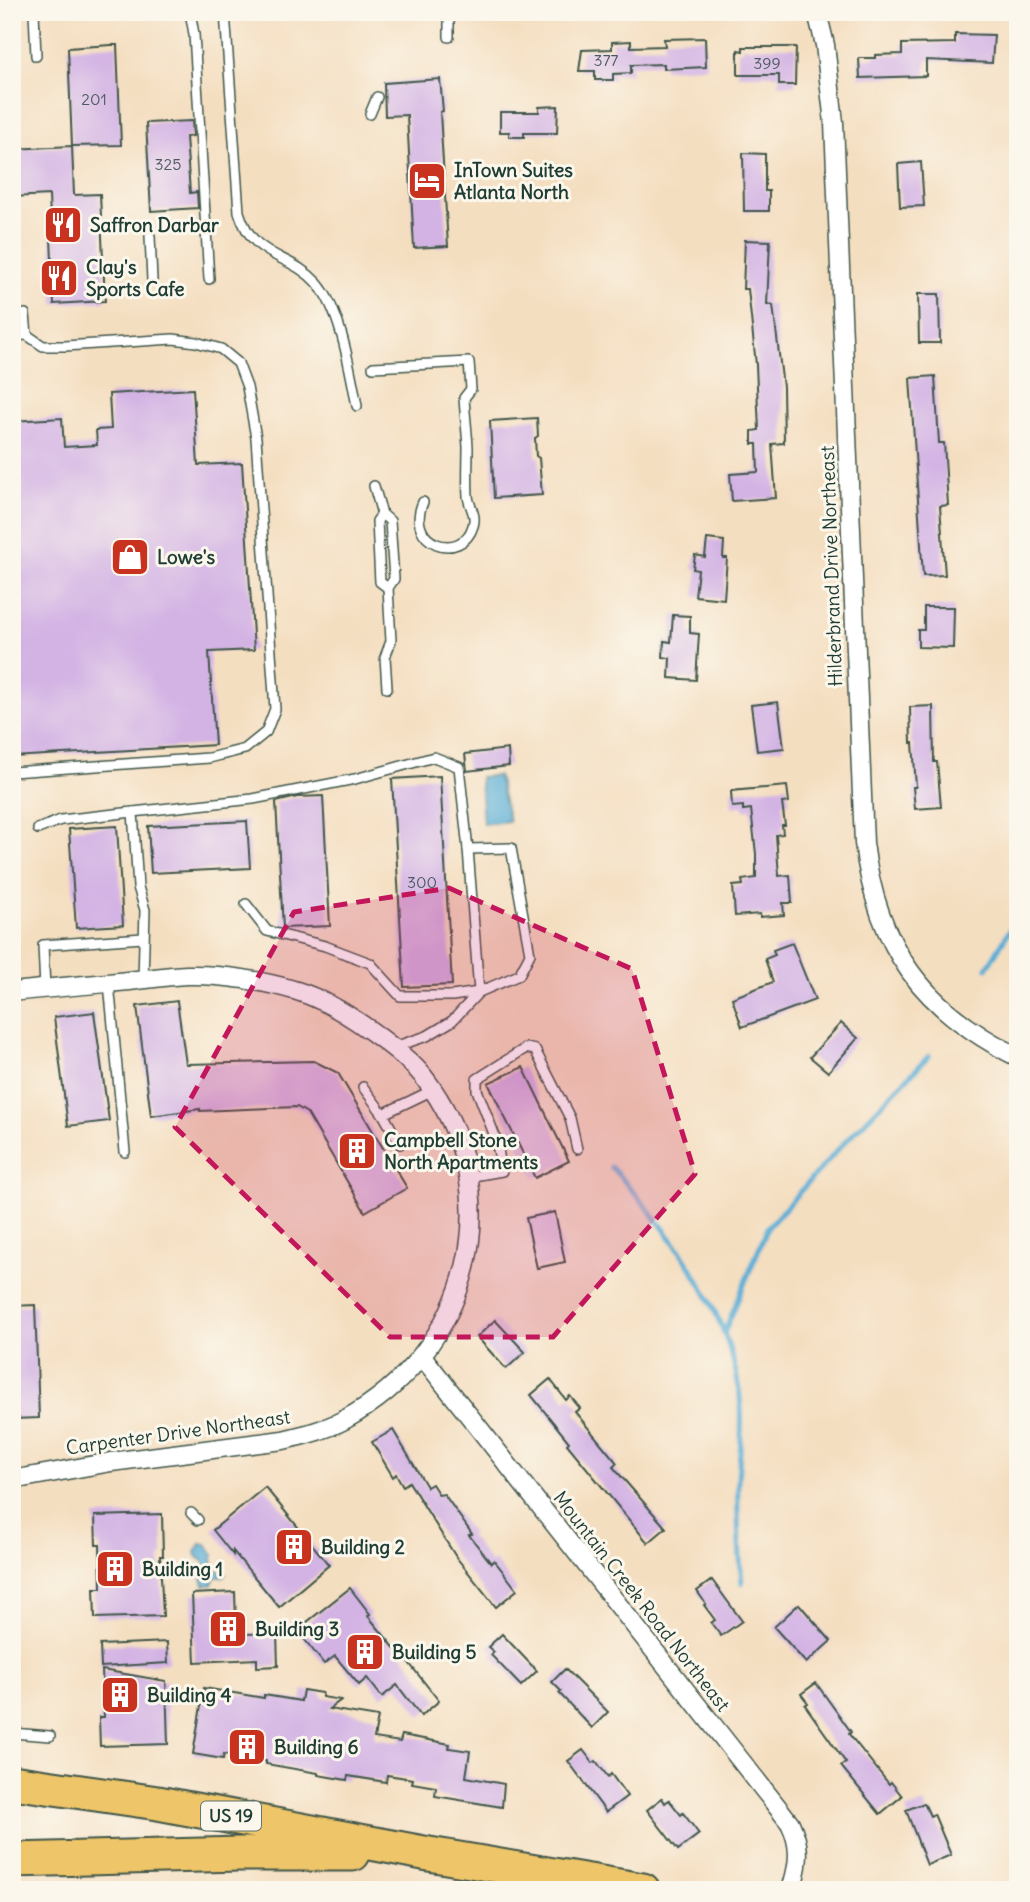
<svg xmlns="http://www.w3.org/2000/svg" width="1030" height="1902" font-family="Delius,sans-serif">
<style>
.water{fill:#59add5;stroke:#3c7584;stroke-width:2}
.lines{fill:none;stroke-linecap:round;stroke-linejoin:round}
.stream{stroke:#59add5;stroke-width:5}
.building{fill:#d3b3e4}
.service-casing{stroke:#3f5549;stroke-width:12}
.minor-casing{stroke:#3f5549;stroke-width:21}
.motorway-casing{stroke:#3f5549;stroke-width:37}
.service{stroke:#fff;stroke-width:9}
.minor{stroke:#fff;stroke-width:18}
.motorway{stroke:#eec569;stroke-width:33}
.marked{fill:#c2185b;fill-opacity:0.2;stroke:#c2185b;stroke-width:5;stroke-dasharray:14 9;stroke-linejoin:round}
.labels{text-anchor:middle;stroke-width:6;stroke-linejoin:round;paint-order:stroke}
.number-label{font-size:16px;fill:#4c5a60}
.shield{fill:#fbf7ec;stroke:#61756b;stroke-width:2}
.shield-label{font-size:18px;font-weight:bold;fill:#1f3d34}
.poi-label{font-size:19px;font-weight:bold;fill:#1f3d34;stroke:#fbf7ec;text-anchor:start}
.street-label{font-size:19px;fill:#1f3d34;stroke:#fbf7ec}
</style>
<rect width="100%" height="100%" fill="#fbf7ec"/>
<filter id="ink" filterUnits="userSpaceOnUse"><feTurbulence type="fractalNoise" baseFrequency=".0143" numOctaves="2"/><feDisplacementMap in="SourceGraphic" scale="14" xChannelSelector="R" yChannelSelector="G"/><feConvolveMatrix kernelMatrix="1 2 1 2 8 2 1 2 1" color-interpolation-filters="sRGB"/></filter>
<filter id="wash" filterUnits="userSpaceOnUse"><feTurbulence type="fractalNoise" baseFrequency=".00686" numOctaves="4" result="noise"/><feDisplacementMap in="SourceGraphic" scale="28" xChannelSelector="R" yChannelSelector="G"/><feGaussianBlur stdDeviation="1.57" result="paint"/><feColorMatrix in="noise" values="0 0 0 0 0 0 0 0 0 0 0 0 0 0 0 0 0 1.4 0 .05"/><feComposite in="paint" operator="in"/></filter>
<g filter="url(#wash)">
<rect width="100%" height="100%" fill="#f4dec0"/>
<!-- water -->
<g class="water">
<polygon points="498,776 509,821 483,824 480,777"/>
<path d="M201 1544H207L214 1555 212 1560 215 1569 226 1574 223 1577H215L212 1585H204L201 1575 206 1570C207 1561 202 1561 197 1556L196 1551Z"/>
</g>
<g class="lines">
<!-- stream -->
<g class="stream">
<polyline points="987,968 1018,916"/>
<path d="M611 1167C673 1233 734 1314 741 1407 743 1432 739 1457 738 1482 737 1516 739 1549 742 1583"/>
<polyline points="724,1333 768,1227 843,1144 929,1056"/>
</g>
</g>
<g id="blocks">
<!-- building -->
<g class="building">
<polygon points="955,34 994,35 992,63 926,60 926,76 860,78 859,58 875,58 875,55 902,54 902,44 955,43"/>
<polygon points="705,38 706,67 664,69 664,64 631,65 631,73 613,74 613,80 595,80 595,71 579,71 582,50 612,49 612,42 631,41 631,47 665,46 664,39"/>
<polygon points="111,45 117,45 121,145 72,146 68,48"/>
<polygon points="743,47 796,47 795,85 779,85 779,75 738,75 738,50 743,51"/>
<polygon points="440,79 443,111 440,112 448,246 414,248 407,115 385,116 384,83"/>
<polygon points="558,106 557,133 524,133 524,137 509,137 509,132 500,132 500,112 539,112 539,107"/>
<polygon points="192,121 193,136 186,137 190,193 197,192 198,208 151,211 146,123"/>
<polygon points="72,146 74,195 100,194 105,301 54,304 49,195 12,197 12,149"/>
<polygon points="743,153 765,154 765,191 769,191 769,211 744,211"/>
<polygon points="921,162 924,206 900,207 898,164"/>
<polygon points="745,240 770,241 767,305 773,305 783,387 784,443 772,444 776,498 732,501 730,474 758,472 757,444 752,444 752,431 759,430 756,365 748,289 743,289"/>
<polygon points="918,294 939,294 940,343 919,343"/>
<polygon points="935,376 939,443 944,443 948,505 940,506 945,575 923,576 910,378"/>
<polygon points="193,389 198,465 242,463 254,650 209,652 215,745 12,757 12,421 62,418 64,447 97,445 96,430 111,429 109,394"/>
<polygon points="537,418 538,436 535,438 536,456 539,458 542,495 494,498 490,421"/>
<polygon points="707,539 724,541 723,558 727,558 724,599 695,596 698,570 693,569 695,555 705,557"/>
<polygon points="924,607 954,607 953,648 918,647 918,630 924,630"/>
<polygon points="673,615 690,616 690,633 699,634 696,680 669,678 670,658 663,657 664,641 671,642"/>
<polygon points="778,702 784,748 757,751 751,705"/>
<polygon points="933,706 934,762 937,762 941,807 915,809 913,787 916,787 913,743 911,743 910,707"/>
<polygon points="508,749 509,766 467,771 465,754"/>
<polygon points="440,776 452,985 404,987 392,779"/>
<polygon points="787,786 789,802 782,803 785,825 782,825 783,834 776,835 779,876 790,875 792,903 783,903 784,915 760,917 760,914 735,916 733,886 743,885 742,880 756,878 756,854 751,809 743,810 743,806 732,807 731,791"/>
<polygon points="323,796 330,926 283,928 276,802 297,797"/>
<polygon points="247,821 250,868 151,873 148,826"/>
<polygon points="117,826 123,925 76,928 69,829"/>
<polygon points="792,943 815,1000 742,1027 732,998 773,982 765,959 775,955 773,950"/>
<polygon points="177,1001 186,1064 314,1061 338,1073 407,1188 365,1212 307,1113 297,1107 200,1111 200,1109 151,1116 137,1006"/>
<polygon points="94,1012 109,1121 68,1126 54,1017"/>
<polygon points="841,1023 858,1038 828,1072 810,1057"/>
<polygon points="523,1067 569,1161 535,1178 488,1083"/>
<polygon points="555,1212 565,1262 537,1268 526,1218"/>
<polygon points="35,1305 39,1418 12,1419 12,1306"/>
<polygon points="495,1320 525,1352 506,1369 477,1337"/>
<polygon points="550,1379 566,1400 570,1396 580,1408 575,1412 617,1463 613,1467 666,1528 648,1543 567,1444 569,1442 531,1395"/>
<polygon points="393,1430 427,1487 432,1484 439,1495 444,1494 472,1534 469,1535 491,1563 494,1560 517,1590 496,1607 456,1557 409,1482 403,1486 396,1474 393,1477 372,1442"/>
<polygon points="265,1487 329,1565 279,1607 233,1551 233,1555 213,1530"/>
<polygon points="162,1514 163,1556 160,1556 163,1616 95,1618 94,1588 101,1588 100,1545 96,1545 95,1516"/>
<polygon points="712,1580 742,1621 721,1636 711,1623 715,1620 704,1605 706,1604 697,1591"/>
<polygon points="350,1588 370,1614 368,1616 396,1650 398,1649 439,1701 421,1716 397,1685 382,1697 367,1678 359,1685 335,1656 324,1664 297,1630"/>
<polygon points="235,1592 236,1623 244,1623 244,1634 277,1633 278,1666 257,1667 257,1659 195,1662 192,1594"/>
<polygon points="799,1604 831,1641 806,1663 774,1627"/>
<polygon points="502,1634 537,1671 521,1686 491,1655 494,1652 488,1647"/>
<polygon points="167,1642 168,1663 101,1667 100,1645"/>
<polygon points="565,1669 608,1712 592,1728 559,1693 561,1691 552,1682"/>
<polygon points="102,1670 166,1681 168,1744 100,1746 99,1717 104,1717"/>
<polygon points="816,1683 851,1732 849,1734 889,1784 891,1782 902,1796 880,1814 841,1766 846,1763 805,1705 808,1703 801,1694"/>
<polygon points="204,1688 264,1698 264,1695 301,1701 303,1690 322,1693 322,1697 341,1700 329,1709 378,1717 374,1738 400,1742 402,1735 450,1744 449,1748 470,1751 466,1777 504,1784 502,1807 435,1796 436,1787 412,1783 413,1779 387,1775 386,1782 348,1776 347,1780 318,1775 318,1773 266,1764 266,1761 224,1754 223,1759 193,1754"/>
<polygon points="583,1750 593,1763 596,1761 608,1777 611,1774 627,1796 606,1812 568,1761"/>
<polygon points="662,1798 665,1803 669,1800 681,1815 683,1813 699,1834 678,1850 647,1810"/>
<polygon points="924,1803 930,1816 934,1814 951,1855 927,1865 906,1810"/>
</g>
</g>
</g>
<g filter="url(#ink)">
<use href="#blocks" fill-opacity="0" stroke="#3f5549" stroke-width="2"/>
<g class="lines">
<!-- service casing -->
<g class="service-casing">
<g id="service">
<polyline points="34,12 36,56"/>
<polyline points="190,12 194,34 209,279"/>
<path d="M225 12 239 212C254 261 289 252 317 283 341 310 350 370 357 406"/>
<polyline points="449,12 449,37"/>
<polyline points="370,114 377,97"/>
<polyline points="150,236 152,280"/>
<polyline points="12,336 27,335 25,314"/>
<path d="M373 367 469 362 471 389 464 398C465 414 467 431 468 447 468 463 467 479 468 496 469 507 477 514 473 526 462 563 404 545 423 502"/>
<polyline points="374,486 382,514 390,521 394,579 388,588 391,641 385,657 387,688"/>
<polyline points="382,514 377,521 380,582 388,588"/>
<polyline points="12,772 209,758 245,749 266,732 275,709 256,438 247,387 238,363 221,349 196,342 173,339 65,346 43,346 27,335"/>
<polyline points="38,829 61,820 133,812"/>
<polyline points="143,979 145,910 138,887 133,812 253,799 355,779 434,757 459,767 468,849 511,848 530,954 519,975 479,992 452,996 400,996 370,963 325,946 267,931 246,904"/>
<polyline points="109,983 125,1152"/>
<polyline points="45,989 43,945 143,938"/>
<polyline points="394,1047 427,1036 452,1021 479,992 468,849"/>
<polyline points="363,1087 383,1114 400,1144"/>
<polyline points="383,1114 433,1090"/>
<polyline points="468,1177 502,1171 496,1139 477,1090 477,1079 526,1048 535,1050 570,1118 577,1149"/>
<polyline points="191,1513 198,1520"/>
<polyline points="12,1733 50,1736"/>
</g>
</g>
<!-- minor casing -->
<g class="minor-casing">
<g id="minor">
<path d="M817 12 825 45 834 123 864 843C877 948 923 1010 1018 1057"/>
<path d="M12 992C47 988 83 985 118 982 141 980 164 976 187 975 221 974 264 981 297 991 323 999 349 1015 371 1031 389 1044 409 1059 423 1076 514 1194 471 1351 344 1420 325 1430 304 1435 283 1440L111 1462 12 1480"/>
<path d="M422 1356 790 1823C800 1844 800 1860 793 1883"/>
</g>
</g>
<!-- motorway casing -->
<g class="motorway-casing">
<g id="motorway">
<polyline points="12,1782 158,1803 429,1854 643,1890"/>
<polyline points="12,1860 240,1854 353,1854"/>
</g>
</g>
<!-- service -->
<use href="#service" class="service"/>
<!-- minor -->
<use href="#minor" class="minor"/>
<!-- motorway -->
<use href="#motorway" class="motorway"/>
</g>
</g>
<!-- marked area -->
<path class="marked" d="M449 888 632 969 695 1174 553 1337H390L175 1127 294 912Z"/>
<!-- icons -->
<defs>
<g id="hotel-square" transform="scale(2.0125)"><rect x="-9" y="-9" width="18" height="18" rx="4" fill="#c8321e" stroke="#fbf7ec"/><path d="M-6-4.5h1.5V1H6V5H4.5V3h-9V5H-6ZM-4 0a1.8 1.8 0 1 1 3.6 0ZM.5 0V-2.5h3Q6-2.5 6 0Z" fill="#fff"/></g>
<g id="restaurant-square" transform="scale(2.0125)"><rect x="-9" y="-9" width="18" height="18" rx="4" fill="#c8321e" stroke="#fbf7ec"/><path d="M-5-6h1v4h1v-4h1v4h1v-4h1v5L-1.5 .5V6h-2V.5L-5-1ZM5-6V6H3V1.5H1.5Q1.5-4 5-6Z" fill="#fff"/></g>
<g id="shop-square" transform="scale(2.0125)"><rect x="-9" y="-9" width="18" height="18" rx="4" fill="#c8321e" stroke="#fbf7ec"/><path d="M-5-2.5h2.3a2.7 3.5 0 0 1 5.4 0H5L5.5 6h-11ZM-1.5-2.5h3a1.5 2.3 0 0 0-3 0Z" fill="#fff"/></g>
<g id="building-square" transform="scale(2.0125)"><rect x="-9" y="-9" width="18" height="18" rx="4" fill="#c8321e" stroke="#fbf7ec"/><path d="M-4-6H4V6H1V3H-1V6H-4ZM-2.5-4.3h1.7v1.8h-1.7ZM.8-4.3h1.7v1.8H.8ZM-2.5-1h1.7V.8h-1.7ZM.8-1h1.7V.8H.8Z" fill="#fff"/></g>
</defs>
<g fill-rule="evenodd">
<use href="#hotel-square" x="427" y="181"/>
<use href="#restaurant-square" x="63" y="225"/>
<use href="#restaurant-square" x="59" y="278"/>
<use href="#shop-square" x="130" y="557"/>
<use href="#building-square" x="357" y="1151"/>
<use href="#building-square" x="294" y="1547"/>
<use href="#building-square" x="115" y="1569"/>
<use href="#building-square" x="228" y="1629"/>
<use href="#building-square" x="365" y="1652"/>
<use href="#building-square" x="120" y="1695"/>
<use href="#building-square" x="247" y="1747"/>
</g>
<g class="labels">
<!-- number labels -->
<g class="number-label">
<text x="606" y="66">377</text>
<text x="767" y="69">399</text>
<text x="94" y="105">201</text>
<text x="168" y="170">325</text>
<text x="422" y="888">300</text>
</g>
<!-- shield labels -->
<rect class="shield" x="201" y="1801.5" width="60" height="29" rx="5"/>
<g class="shield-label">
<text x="231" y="1822">US 19</text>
</g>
<!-- poi labels -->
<g class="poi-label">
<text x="454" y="177">InTown Suites<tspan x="454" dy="22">Atlanta North</tspan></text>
<text x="90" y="232">Saffron Darbar</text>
<text x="86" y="274">Clay's<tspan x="86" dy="22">Sports Cafe</tspan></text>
<text x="157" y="564">Lowe's</text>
<text x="384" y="1147">Campbell Stone<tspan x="384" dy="22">North Apartments</tspan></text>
<text x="321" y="1554">Building 2</text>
<text x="142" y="1576">Building 1</text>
<text x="255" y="1636">Building 3</text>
<text x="392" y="1659">Building 5</text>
<text x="147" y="1702">Building 4</text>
<text x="274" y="1754">Building 6</text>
</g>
<!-- street labels -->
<g class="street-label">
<text transform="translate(831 566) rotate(-92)" y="7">Hilderbrand Drive Northeast</text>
<text transform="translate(178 1432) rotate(-8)" y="7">Carpenter Drive Northeast</text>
<text transform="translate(642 1601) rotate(52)" y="7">Mountain Creek Road Northeast</text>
</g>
</g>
<!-- margin -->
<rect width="1030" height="1902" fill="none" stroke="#fbf7ec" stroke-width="42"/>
</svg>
